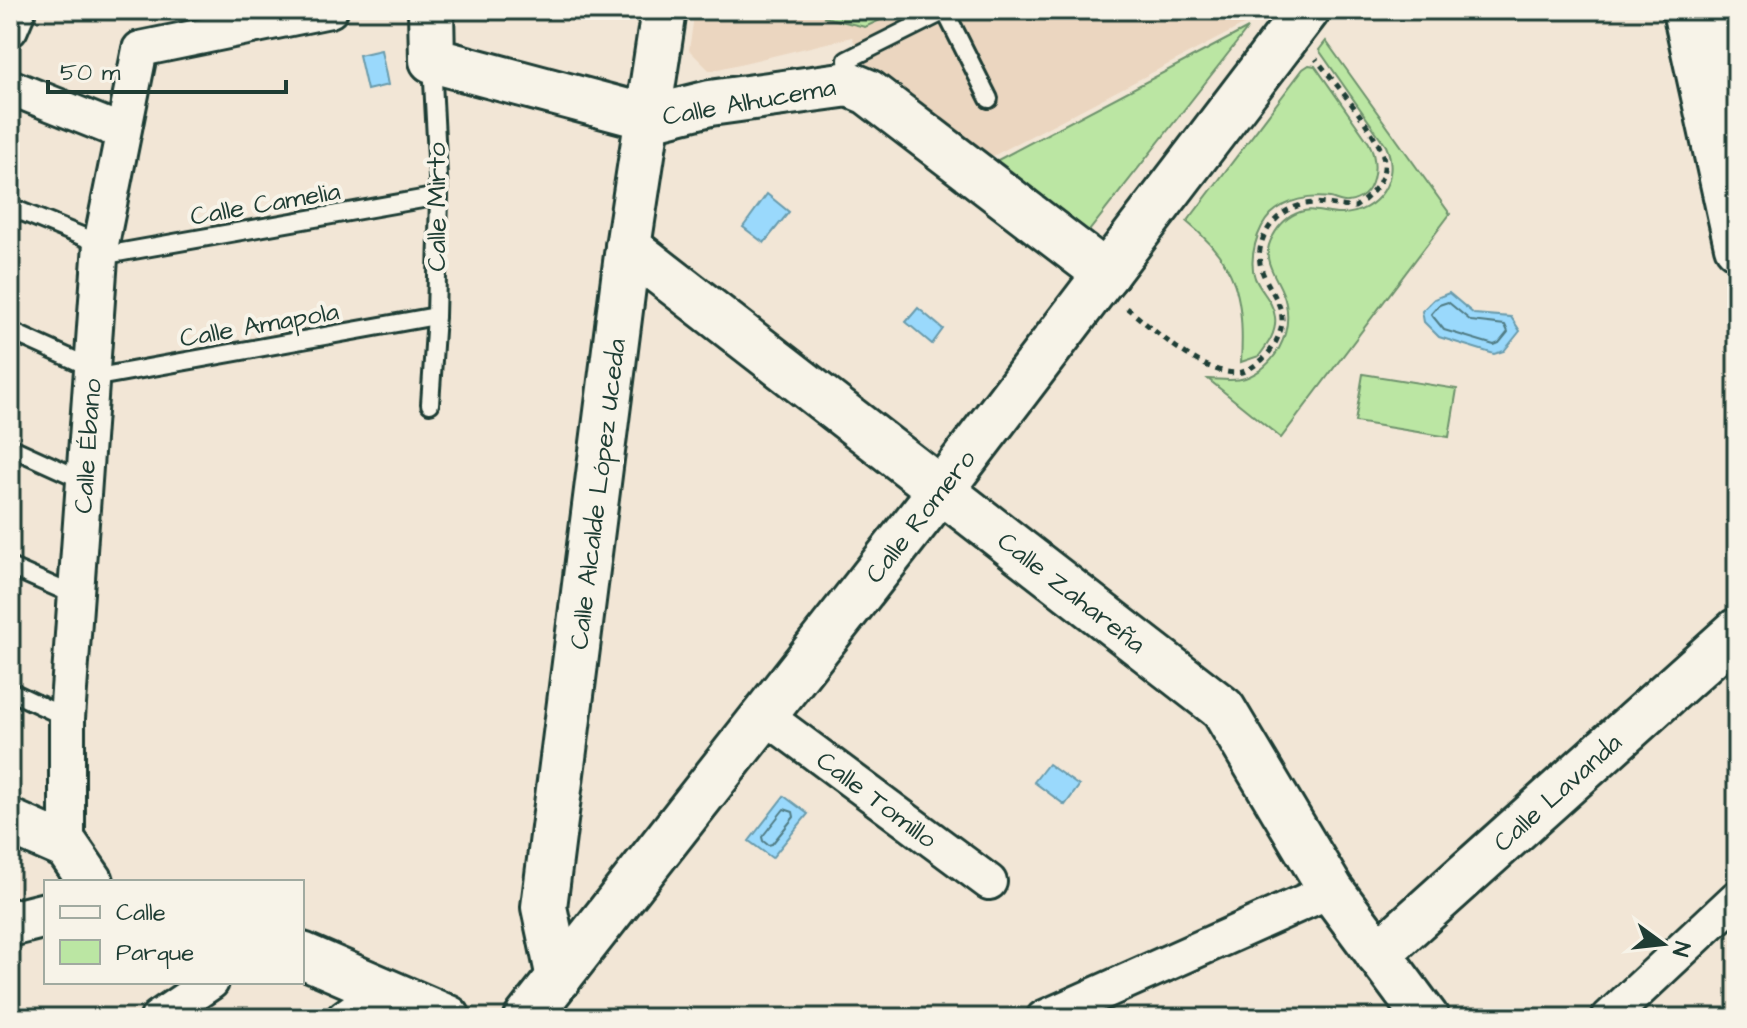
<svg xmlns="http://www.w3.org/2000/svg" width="1747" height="1028" font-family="'Architects Daughter',sans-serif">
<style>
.built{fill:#ebd6c0}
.green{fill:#bbe6a3;stroke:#6d926c;stroke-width:2}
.water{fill:#9ad9fc;stroke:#699bac;stroke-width:2}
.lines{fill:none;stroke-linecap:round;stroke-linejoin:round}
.shore{stroke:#507b84;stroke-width:2}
.lane-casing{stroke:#1f3d34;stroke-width:22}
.street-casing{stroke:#1f3d34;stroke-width:40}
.secondary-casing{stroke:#1f3d34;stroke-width:50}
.path{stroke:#1f3d34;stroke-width:5;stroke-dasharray:6 6;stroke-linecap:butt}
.lane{stroke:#f7f3e8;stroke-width:16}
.street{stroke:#f7f3e8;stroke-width:34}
.secondary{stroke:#f7f3e8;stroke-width:44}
.labels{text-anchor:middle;stroke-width:8;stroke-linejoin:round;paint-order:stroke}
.street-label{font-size:26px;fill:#1f3d34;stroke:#f7f3e8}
</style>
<rect width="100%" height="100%" fill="#f2e6d6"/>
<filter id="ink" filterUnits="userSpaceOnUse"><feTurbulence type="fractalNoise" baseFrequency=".0125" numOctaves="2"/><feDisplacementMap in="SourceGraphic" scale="16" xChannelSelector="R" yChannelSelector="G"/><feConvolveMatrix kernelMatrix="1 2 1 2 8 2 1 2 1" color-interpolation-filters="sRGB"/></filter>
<g filter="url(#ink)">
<!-- built -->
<polygon class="built" points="695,10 1257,10 1251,21 989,158 863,61 852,37 710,71 689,50"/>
<!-- green -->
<g class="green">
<polygon points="826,10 902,10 865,27 824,17"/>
<polygon points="1248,28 1089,231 996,161"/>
<path d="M1326 41 1450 214 1281 438 1208 379C1220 379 1234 382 1245 378 1275 367 1292 335 1286 304 1282 279 1257 263 1273 236 1279 225 1288 216 1300 212 1314 207 1328 215 1342 214 1378 213 1401 178 1386 146L1319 50Z"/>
<path d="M1309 65 1315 66 1369 143C1379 164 1377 198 1348 202 1342 203 1335 199 1330 198 1310 195 1286 200 1271 214 1257 228 1248 259 1255 278 1261 292 1273 301 1275 317 1277 332 1268 344 1259 356L1241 362C1245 298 1237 263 1187 222L1303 69Z"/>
<polygon points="1363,374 1457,389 1449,437 1355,422"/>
</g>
<!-- water -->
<g class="water">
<polygon points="381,50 388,85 367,90 359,55"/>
<polygon points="767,194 789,212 764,243 743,227"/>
<polygon points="1449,293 1474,314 1511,317 1520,331 1504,351 1494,354 1439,337 1424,322 1422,311 1434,299"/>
<polygon points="918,308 943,329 932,344 906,322"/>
<polygon points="1048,764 1079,786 1065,805 1034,782"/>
<polygon points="784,796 808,814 772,858 749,841"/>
</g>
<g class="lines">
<!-- shore -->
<g class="shore">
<polygon points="1448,302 1471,321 1505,325 1508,332 1499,343 1494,345 1444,330 1431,314 1439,305"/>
<polygon points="784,809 793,812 794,817 772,844 768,845 763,841 762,837"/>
</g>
<!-- lane casing -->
<g class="lane-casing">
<g id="lane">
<polyline points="849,83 847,60 945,11 989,99"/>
<polyline points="10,207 101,244"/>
<polyline points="100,256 439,196"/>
<polyline points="10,331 92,368"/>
<polyline points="92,378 436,316"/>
<polyline points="430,404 436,316 439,196 432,62"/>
<polyline points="10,447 85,481"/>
<polyline points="10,567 76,596"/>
<polyline points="10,691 67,718"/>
</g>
</g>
<!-- street casing -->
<g class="street-casing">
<g id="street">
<polyline points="10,29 18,10"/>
<polyline points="10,87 122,132"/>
<polyline points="764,715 989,882"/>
<polyline points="67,847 67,718 101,244 140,49 330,10"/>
<polyline points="158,1018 211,982"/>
<polyline points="344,1018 385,989"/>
<polyline points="1044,1018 1331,890"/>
<polyline points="1609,1018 1737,898"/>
</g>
</g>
<!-- secondary casing -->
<g class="secondary-casing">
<g id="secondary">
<polyline points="431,10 432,60 650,118 710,103 849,84 868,92 1106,274"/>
<polyline points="1685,10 1737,246"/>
<polyline points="1723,10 1737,75"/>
<polyline points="628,247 1223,709 1331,890 1426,1018"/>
<polyline points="10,822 67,847 91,882"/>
<polyline points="10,924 46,915"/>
<polyline points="1378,954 1737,631"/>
<polyline points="302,955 448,1018"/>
<polyline points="559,978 544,907 628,247 664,10"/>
<polyline points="527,1018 941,490 1307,10"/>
</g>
</g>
<!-- path -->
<path class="path" d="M1127 308C1153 329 1206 379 1242 372 1249 370 1257 364 1263 359 1272 351 1281 335 1282 322 1283 303 1268 288 1262 271 1252 243 1273 212 1301 205 1318 200 1338 207 1355 207 1371 196 1389 178 1383 156 1378 134 1332 79 1316 59"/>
<!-- lane -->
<use href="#lane" class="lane"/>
<!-- street -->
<use href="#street" class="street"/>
<!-- secondary -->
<use href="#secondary" class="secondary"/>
</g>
</g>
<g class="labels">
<!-- street labels -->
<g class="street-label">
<text transform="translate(749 101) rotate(-10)" y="9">Calle Alhucema</text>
<text transform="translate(265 203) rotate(-10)" y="9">Calle Camelia</text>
<text transform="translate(436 207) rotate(-90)" y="9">Calle Mirto</text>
<text transform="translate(259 324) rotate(-10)" y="9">Calle Amapola</text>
<text transform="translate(87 446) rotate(-86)" y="9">Calle Ébano</text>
<text transform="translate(597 494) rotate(-83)" y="9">Calle Alcalde López Uceda</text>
<text transform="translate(920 516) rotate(-52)" y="9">Calle Romero</text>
<text transform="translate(1072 592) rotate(38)" y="9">Calle Zahareña</text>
<text transform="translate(1557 792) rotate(-42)" y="9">Calle Lavanda</text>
<text transform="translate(877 799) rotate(37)" y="9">Calle Tomillo</text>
</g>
</g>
<!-- margin -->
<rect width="1747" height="1028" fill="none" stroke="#f7f3e8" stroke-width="40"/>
<rect x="20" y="20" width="1707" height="988" fill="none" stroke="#1f3d34" stroke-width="3" filter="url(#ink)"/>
<!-- legend -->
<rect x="44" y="880" width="260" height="104" fill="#f7f3e8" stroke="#a1aaa0" stroke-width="2"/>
<rect x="60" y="906" width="40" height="12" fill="#f7f3e8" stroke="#a1aaa0" stroke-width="2"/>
<text x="116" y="920" font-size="24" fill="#1f3d34">Calle</text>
<rect x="60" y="940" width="40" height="24" fill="#bbe6a3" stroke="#a1aaa0" stroke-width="2"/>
<text x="116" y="960" font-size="24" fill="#1f3d34">Parque</text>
<!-- north arrow -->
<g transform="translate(1663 944) rotate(105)" stroke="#f7f3e8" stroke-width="6" paint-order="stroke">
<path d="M0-6L14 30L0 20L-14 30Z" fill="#1f3d34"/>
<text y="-12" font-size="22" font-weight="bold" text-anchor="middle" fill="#1f3d34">N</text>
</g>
<!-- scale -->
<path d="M48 80v12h238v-12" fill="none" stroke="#1f3d34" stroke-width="4"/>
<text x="60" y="80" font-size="24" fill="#1f3d34" stroke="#f7f3e8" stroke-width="6" paint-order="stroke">50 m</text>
</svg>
